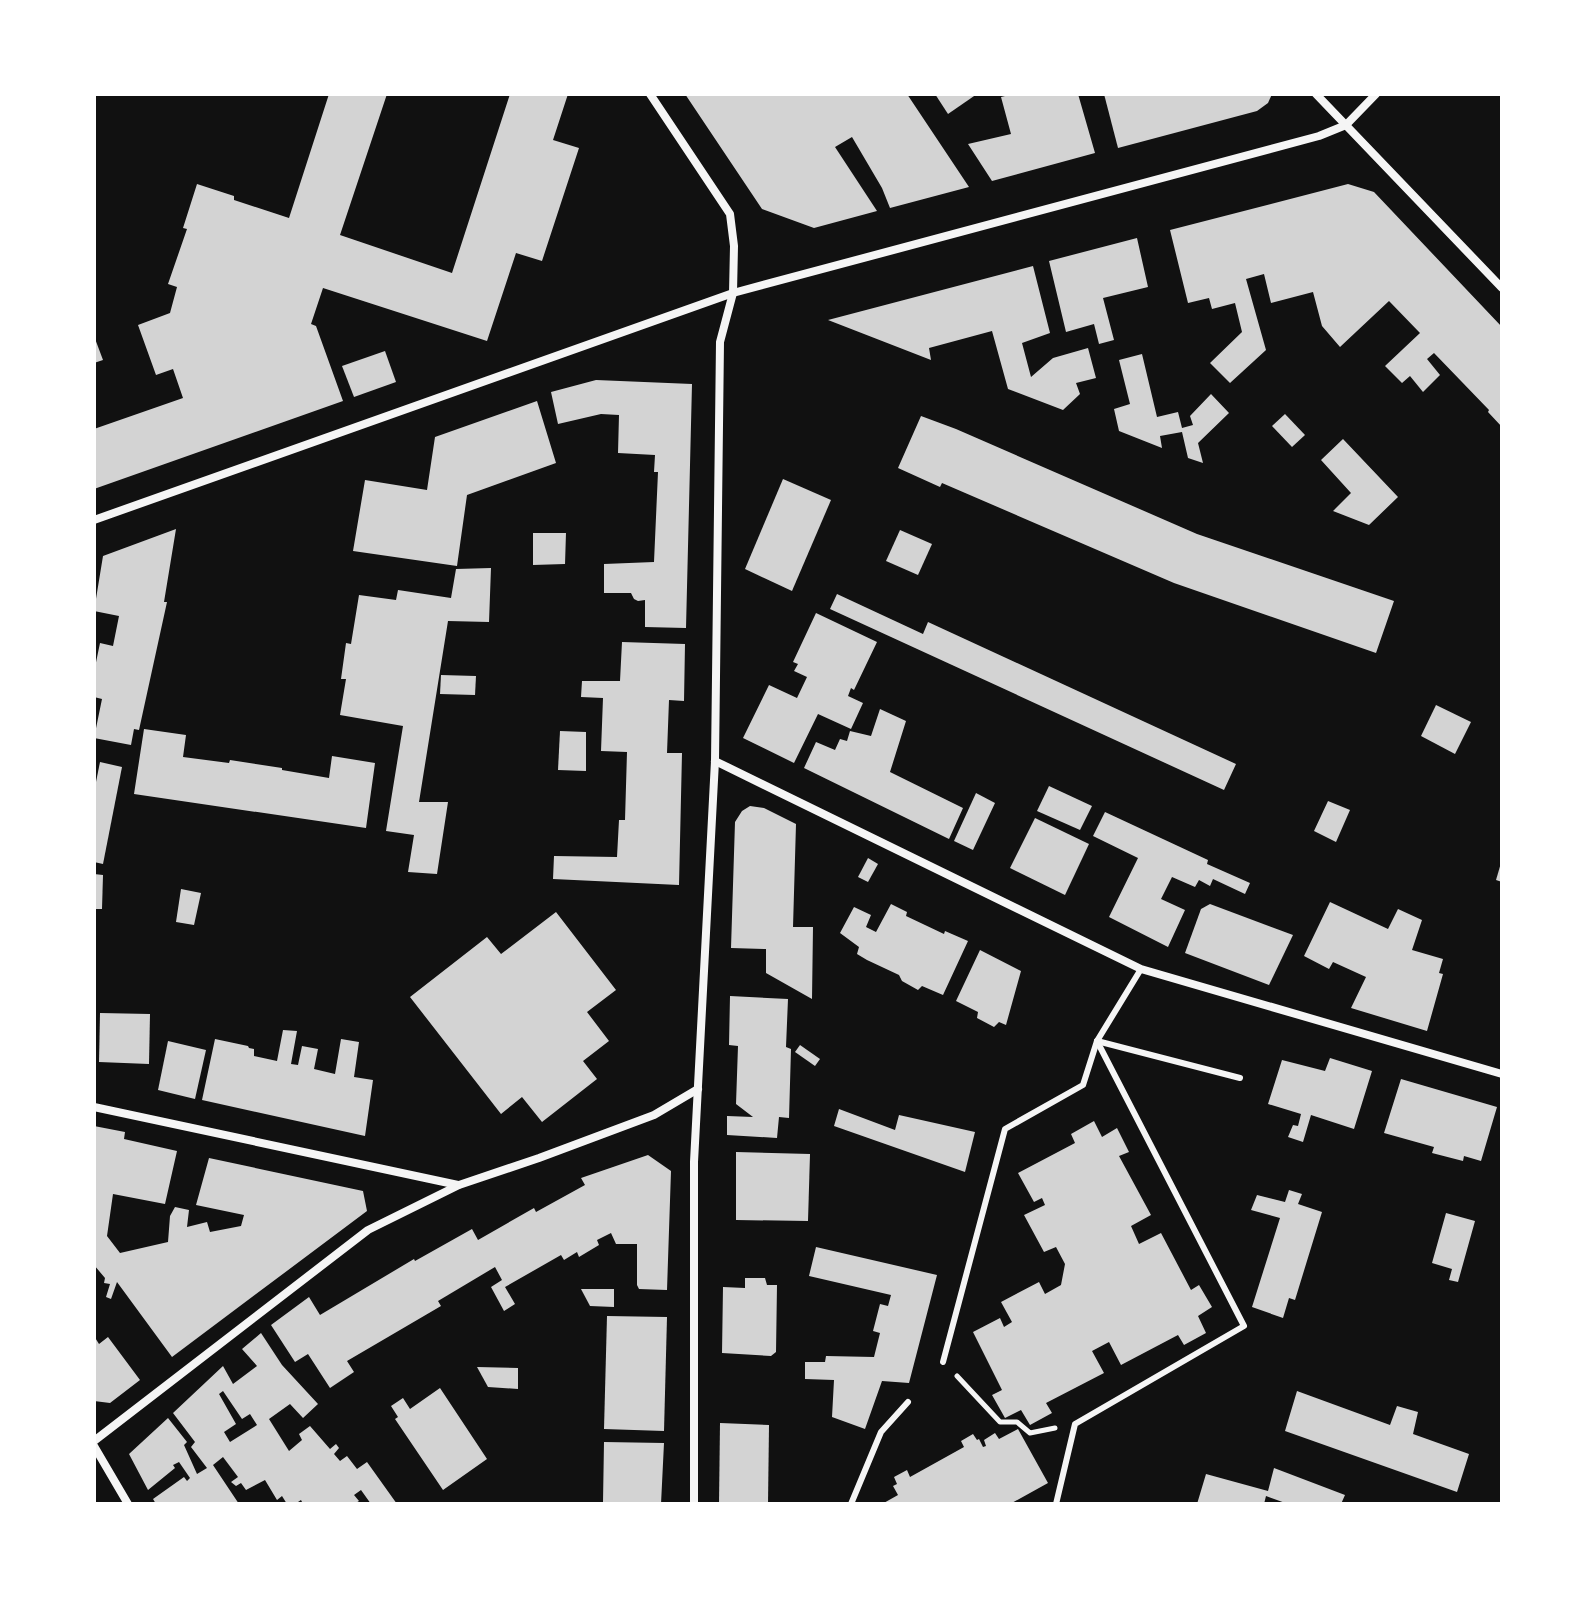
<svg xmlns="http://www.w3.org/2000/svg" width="1596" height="1598" font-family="'PT Sans',sans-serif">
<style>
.building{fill:#d3d3d3;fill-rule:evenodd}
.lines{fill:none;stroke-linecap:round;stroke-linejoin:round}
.path{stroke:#f5f5f5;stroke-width:5}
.service{stroke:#f5f5f5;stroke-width:6}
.minor{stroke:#f5f5f5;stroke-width:8}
</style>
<rect width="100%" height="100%" fill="#111"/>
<!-- building -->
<g class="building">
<polygon points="329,94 387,94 340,235 452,273 510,94 568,94 553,140 579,148 542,261 516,253 487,341 323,288 311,324 316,326 343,401 94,489 94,429 183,398 173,369 156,375 138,325 170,313 177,287 168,284 187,229 183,228 197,184 234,196 234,200 289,218"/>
<polygon points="685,94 907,94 969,187 890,208 882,188 852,137 835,147 877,211 814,228 762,209"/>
<polygon points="935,94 977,94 948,114"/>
<polygon points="1013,94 1078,94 1095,153 992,181 968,144 1011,134 1001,97"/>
<polygon points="1104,94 1272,94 1268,103 1257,111 1118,148"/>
<polygon points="1348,184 1374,192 1502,327 1502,427 1488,412 1489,410 1434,353 1427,359 1440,375 1423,392 1410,376 1402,383 1385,366 1420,333 1389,301 1340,347 1322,326 1313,292 1271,303 1264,274 1246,279 1266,350 1230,383 1210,363 1242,332 1235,303 1212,309 1209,298 1188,303 1170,230"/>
<polygon points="1137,238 1148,287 1103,298 1114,340 1099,344 1094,324 1066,332 1049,261"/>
<polygon points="1033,266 1050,333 1022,343 1031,377 1053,358 1088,348 1096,378 1076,383 1080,394 1063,410 1008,389 992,331 929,348 931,360 828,320"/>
<polygon points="94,336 103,360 94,363"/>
<polygon points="385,351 396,382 354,397 342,366"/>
<polygon points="1142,354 1157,417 1178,412 1182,428 1193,425 1190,416 1211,394 1229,413 1198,443 1203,463 1188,458 1182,432 1160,436 1162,448 1119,431 1114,409 1130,404 1119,360"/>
<polygon points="596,380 692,384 686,628 645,627 645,600 638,601 634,599 631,593 604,593 604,564 654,562 658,472 654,472 655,455 618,453 619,415 601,414 558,424 551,392"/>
<polygon points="537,401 556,463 467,495 457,566 353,551 365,480 427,490 435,437"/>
<polygon points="1285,414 1305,435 1292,447 1272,426"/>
<polygon points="921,416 956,429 1197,534 1394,601 1376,653 1174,583 942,483 940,487 898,468"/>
<polygon points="1343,439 1398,497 1369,525 1333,511 1351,493 1321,460"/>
<polygon points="783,479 831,500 792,591 745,569"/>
<polygon points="176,529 164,602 167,602 139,730 134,729 131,745 94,738 102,699 94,697 94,672 100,643 113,646 119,616 94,611 103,556"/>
<polygon points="900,530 932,544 918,575 886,561"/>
<polygon points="533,533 566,533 565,564 533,565"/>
<polygon points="491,568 489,622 448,621 419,802 448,802 437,874 408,872 414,835 386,831 403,726 340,715 346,679 341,679 346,643 351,644 359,595 396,600 398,590 451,598 456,569"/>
<polygon points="837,594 923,634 928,622 1236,764 1224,790 830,609"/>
<polygon points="816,613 877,642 854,690 851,688 848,696 863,703 851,729 818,714 794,763 743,738 769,685 797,698 807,677 794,671 798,664 793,662"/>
<polygon points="622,642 685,644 684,701 669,700 667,753 682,753 679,885 553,879 554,856 617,857 619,820 625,820 627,752 601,751 603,698 581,697 582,681 620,681"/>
<polygon points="441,675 476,676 475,695 440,694"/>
<polygon points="1436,705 1471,722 1455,754 1421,736"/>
<polygon points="880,709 906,721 890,772 963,808 949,839 804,768 816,742 835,750 840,739 847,741 850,731 871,736"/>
<polygon points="144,729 186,735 183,757 229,763 230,760 282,768 282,770 329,778 332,756 375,763 366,828 134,794"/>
<polygon points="560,731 586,732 586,771 558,770"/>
<polygon points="100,762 122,767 103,864 94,862 94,792"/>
<polygon points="1049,786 1092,806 1080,830 1037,811"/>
<polygon points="976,793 995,803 973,850 954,841"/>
<polygon points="1328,801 1350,810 1336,842 1314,831"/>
<polygon points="750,806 764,808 796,824 793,927 813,927 812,999 766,973 766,949 731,948 735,822 742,811"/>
<polygon points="1105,812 1208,860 1207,864 1250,883 1245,894 1213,879 1210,886 1199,880 1195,887 1172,877 1161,899 1185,910 1168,947 1109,917 1138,858 1093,836"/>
<polygon points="1035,818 1089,844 1065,895 1010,868"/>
<polygon points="868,858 878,864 868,882 858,877"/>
<polygon points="1501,863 1502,863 1502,882 1496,880"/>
<polygon points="94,874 103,875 102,909 94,909"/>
<polygon points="181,889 201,893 194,925 176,922"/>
<polygon points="1330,902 1388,929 1398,909 1422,920 1412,950 1443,959 1439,973 1443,974 1427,1031 1351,1008 1366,977 1333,962 1329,969 1304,956"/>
<polygon points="891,904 907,912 906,916 944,934 945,931 968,941 943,995 922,986 918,990 902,981 899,975 867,960 857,954 859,947 840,933 854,907 871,915 866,927 876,932"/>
<polygon points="1210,904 1293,935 1269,985 1185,953 1201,909"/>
<polygon points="556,912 616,990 587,1012 609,1041 583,1061 597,1079 542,1122 522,1097 501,1114 410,997 487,937 501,954"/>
<polygon points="980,950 1021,971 1006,1025 999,1022 994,1027 977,1018 978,1012 956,1001"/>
<polygon points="730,996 788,999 786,1047 791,1049 789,1118 779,1117 777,1138 727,1135 727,1116 753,1117 736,1104 738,1046 729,1045"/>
<polygon points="100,1013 150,1014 149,1064 99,1062"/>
<polygon points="283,1030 297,1031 291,1064 298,1065 302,1046 318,1049 314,1069 335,1074 341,1039 359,1042 354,1077 373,1080 365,1136 202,1100 215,1039 248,1046 249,1048 254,1049 254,1056 277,1061"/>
<polygon points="168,1041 206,1050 195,1099 158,1090"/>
<polygon points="800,1045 820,1059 815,1066 795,1052"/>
<polygon points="1330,1058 1372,1071 1354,1129 1311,1115 1303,1142 1288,1137 1293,1125 1298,1126 1301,1114 1268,1104 1282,1060 1325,1071"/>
<polygon points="1401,1079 1497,1107 1481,1161 1464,1156 1463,1161 1432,1153 1434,1147 1384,1133"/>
<polygon points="839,1109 895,1130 899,1115 975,1132 965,1172 834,1126"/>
<polygon points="1094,1121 1102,1137 1117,1128 1129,1152 1119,1156 1151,1215 1131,1226 1139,1244 1161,1233 1191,1290 1199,1285 1212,1307 1198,1316 1206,1333 1184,1345 1178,1335 1121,1365 1109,1342 1092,1351 1104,1373 1046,1403 1052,1413 1030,1425 1021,1410 1005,1418 992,1395 1002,1390 973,1332 1000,1318 1004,1327 1012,1322 1001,1302 1039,1282 1045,1294 1061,1285 1065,1264 1056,1247 1044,1252 1024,1215 1045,1205 1042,1198 1034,1202 1018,1173 1075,1143 1071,1134"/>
<polygon points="94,1126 125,1132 124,1139 177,1151 165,1204 113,1194 107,1236 120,1253 168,1242 170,1216 175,1207 189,1210 187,1227 207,1222 210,1232 241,1226 244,1215 196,1205 209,1158 363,1191 367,1211 172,1357 117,1282 111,1299 106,1297 110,1284 104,1283 105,1278 94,1265"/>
<polygon points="736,1152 810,1154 808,1221 736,1220"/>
<polygon points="648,1155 671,1171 667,1290 639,1289 637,1285 637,1244 616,1244 611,1233 597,1240 599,1245 579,1257 577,1252 564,1260 561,1255 505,1287 515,1304 504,1311 491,1287 502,1280 495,1267 438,1301 441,1306 347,1361 354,1372 330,1388 308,1354 295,1362 271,1325 309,1297 320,1315 414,1259 415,1261 472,1229 478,1240 534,1208 536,1212 585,1185 581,1178"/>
<polygon points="1289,1190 1302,1194 1298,1204 1322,1212 1295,1300 1289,1298 1283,1318 1252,1307 1280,1218 1251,1210 1257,1195 1285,1202"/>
<polygon points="1446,1213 1475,1221 1458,1282 1449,1280 1452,1269 1432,1263"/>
<polygon points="816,1247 937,1275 909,1383 882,1381 865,1429 832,1417 834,1380 805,1379 805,1362 825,1362 826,1356 874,1357 880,1333 873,1331 880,1304 888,1306 891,1295 809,1276"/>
<polygon points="745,1278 765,1278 767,1285 777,1285 776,1352 771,1356 722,1353 723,1287 745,1288"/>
<polygon points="581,1289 614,1289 614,1307 590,1306"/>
<polygon points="607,1316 667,1317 664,1431 604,1429"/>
<path d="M261 1333 282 1365 318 1404 303 1418 290 1404 269 1419 289 1451 302 1440 299 1434 310 1426 330 1449 336 1444 339 1448 334 1454 340 1461 347 1456 357 1469 367 1462 397 1504H371L361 1490 354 1495 359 1501 354 1504H303L301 1500 295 1504H287L282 1496 277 1500 265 1480 246 1490 241 1483 236 1486 231 1482 238 1477 223 1457 213 1465 239 1504H156L153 1499 184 1477 187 1481 190 1478 179 1462 173 1465 175 1468 148 1490 129 1454 168 1418 187 1442 184 1445 197 1474 207 1468 191 1447 195 1442 173 1413 223 1366 233 1384 257 1366 242 1349ZM223 1391 242 1419 250 1414 257 1425 230 1442 224 1432 236 1424 219 1394Z"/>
<polygon points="94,1336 99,1344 108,1337 140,1380 110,1403 94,1401"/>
<polygon points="477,1367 518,1368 518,1389 488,1387"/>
<polygon points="440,1388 487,1459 443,1490 395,1419 398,1417 391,1406 403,1398 410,1409"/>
<polygon points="1297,1391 1390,1425 1397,1406 1418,1412 1413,1434 1469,1454 1457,1492 1285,1431"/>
<polygon points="720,1423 769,1425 768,1504 719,1504"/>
<polygon points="1018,1429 1048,1483 1010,1504 882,1504 898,1495 893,1486 897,1484 894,1477 907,1470 910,1477 964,1447 961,1441 973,1434 977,1440 979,1439 983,1447 986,1446 984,1440 995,1433 999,1439"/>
<polygon points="604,1442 664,1443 661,1504 607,1504 607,1502 603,1502"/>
<polygon points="1274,1468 1345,1495 1341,1504 1288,1504 1266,1496 1264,1504 1197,1504 1206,1474 1268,1491"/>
</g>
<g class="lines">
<!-- path -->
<polyline class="path" points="957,1376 1000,1422 1017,1422 1030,1433 1055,1428"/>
<!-- service -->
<g class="service">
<polyline points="1097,1041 1240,1078"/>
<polyline points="943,1362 1005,1129 1083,1085 1097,1041 1141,969"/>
<polyline points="851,1504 881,1432 908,1402"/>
<polyline points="1056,1504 1075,1424 1244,1326 1097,1041"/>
</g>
<!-- minor -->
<g class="minor">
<polyline points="650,94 730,214 734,246 733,293 720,342 715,761 694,1162 694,1504"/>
<polyline points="1316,94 1502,288"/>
<polyline points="94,520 733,293 1319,136 1346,125 1376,94"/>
<polyline points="715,761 1141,969 1502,1074"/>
<polyline points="94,1107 458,1185"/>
<polyline points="94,1441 368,1230 459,1185 539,1158 654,1115 698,1089"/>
<polyline points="94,1446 128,1504"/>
</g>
</g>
<!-- border -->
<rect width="1596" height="1598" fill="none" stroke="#ffffff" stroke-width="192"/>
</svg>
